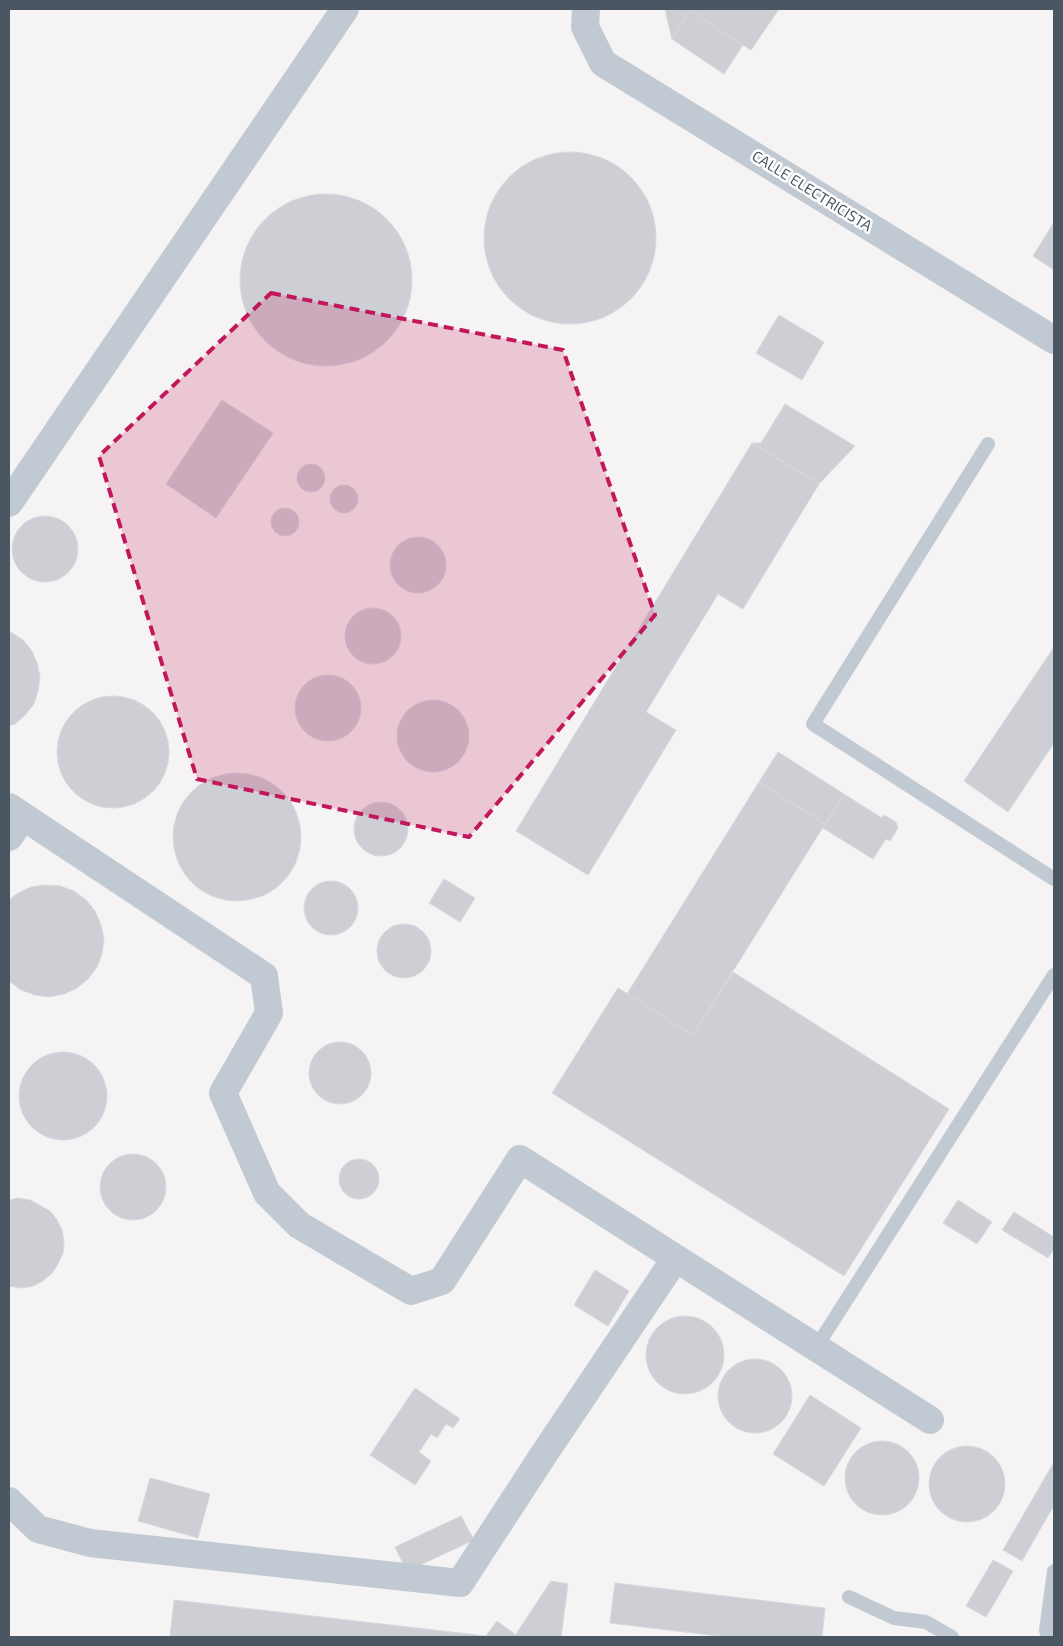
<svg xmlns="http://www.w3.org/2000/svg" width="1063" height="1646" font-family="'Exo 2',sans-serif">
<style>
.building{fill:#cdcfd5;stroke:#d7d9de}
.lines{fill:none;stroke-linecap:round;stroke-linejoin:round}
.service{stroke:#c1cad2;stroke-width:14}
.minor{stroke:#c1cad2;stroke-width:28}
.marked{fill:#c2185b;fill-opacity:0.2;stroke:#c2185b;stroke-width:4;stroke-dasharray:10 6;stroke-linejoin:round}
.labels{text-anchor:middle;stroke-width:5;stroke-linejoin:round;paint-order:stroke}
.street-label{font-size:15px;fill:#4a5661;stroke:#fff}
</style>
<rect width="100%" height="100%" fill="#f5f3f3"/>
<!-- building -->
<g class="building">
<polygon points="665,9 688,9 690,10 672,39"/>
<polygon points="688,9 779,9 751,50"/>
<polygon points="690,10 743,45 724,74 672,39"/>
<circle cx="570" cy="238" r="86"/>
<circle cx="326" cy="280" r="86"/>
<polygon points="1054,222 1054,270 1033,256"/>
<polygon points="779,315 824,342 802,380 756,353"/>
<polygon points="222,400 273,433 216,518 166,484"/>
<polygon points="785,404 855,446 819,484 752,443 761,443"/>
<polygon points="752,443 819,484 743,609 718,594 646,712 676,730 588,875 516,831"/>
<circle cx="311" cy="478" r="14"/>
<circle cx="344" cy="499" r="14"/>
<circle cx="285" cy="522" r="14"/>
<circle cx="45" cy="549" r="33"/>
<circle cx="418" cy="565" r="28"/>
<circle cx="373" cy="636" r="28"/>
<polygon points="9,631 23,640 32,651 37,663 40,677 38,691 34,704 25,715 15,724 9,726"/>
<polygon points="1054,647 1054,743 1008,812 964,781"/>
<circle cx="328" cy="708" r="33"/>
<circle cx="113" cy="752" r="56"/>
<circle cx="433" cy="736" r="36"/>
<polygon points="778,752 844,794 825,824 759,782"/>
<circle cx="237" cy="837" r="64"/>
<polygon points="759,782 825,824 693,1035 627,994"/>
<polygon points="844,794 882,818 884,815 896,822 898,828 890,841 886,839 873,859 823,828"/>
<circle cx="381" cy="829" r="27"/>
<polygon points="444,879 475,898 460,922 429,903"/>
<circle cx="331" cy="908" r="27"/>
<polygon points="45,885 60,886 74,891 86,900 95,911 101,925 104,939 102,954 97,967 88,979 77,988 64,994 49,997 35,995 21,990 9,981 9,900 18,893 31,887"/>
<circle cx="404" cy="951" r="27"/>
<polygon points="733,972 949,1109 844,1276 552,1093 618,988 693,1035"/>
<circle cx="340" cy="1073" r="31"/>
<circle cx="63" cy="1096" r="44"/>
<circle cx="133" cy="1187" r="33"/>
<circle cx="359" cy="1179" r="20"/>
<polygon points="18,1198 30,1200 50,1211 57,1220 62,1230 64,1242 63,1253 58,1264 52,1273 43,1281 33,1286 21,1288 9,1286 9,1200"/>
<polygon points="958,1200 992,1222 977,1244 943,1223"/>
<polygon points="1014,1212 1054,1237 1054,1249 1048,1258 1002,1230"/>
<polygon points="595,1270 629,1291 608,1326 574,1305"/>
<circle cx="685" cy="1355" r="39"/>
<circle cx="755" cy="1396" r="37"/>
<polygon points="415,1388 460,1419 453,1428 446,1424 437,1438 431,1434 419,1452 431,1461 415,1485 370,1455"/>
<polygon points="810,1395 861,1428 824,1486 773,1454"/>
<circle cx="882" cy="1478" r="37"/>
<circle cx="967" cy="1484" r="38"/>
<polygon points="1054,1462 1054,1505 1022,1561 1003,1550"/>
<polygon points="150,1478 210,1494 198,1538 138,1521"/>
<polygon points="461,1516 474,1540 407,1571 395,1547"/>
<polygon points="993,1560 1013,1571 986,1617 966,1606"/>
<polygon points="551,1581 568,1584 561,1637 514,1637"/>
<polygon points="615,1583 825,1608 822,1637 727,1637 610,1623"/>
<polygon points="174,1600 486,1636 497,1621 516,1635 514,1637 170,1637"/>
</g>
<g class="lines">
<!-- service -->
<g class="service">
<polyline points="988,444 813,724 1054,879"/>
<polyline points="817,1346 1054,975"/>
<polyline points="849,1597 894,1618 926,1622 952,1637"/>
<polyline points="1048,1637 1046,1630 1054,1571"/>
</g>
<!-- minor -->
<g class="minor">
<polyline points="586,9 585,27 603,63 1054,340"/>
<polyline points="9,503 345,9"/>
<path d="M9 807 264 976 269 1013 223 1093 267 1193 299 1225 411 1291 442 1281 520 1159C656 1247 794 1332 930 1420"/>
<polyline points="9,837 23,817"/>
<polyline points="9,1501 38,1529 90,1543 460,1583 544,1454 675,1259"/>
</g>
</g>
<!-- marked area -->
<path class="marked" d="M271 293 563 350 655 615 469 837 197 779 99 456Z"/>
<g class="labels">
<!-- street labels -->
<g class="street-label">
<text transform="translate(812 191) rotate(32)" y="5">CALLE ELECTRICISTA</text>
</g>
</g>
<!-- border -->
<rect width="1063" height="1646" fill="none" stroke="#4a5661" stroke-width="20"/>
</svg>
